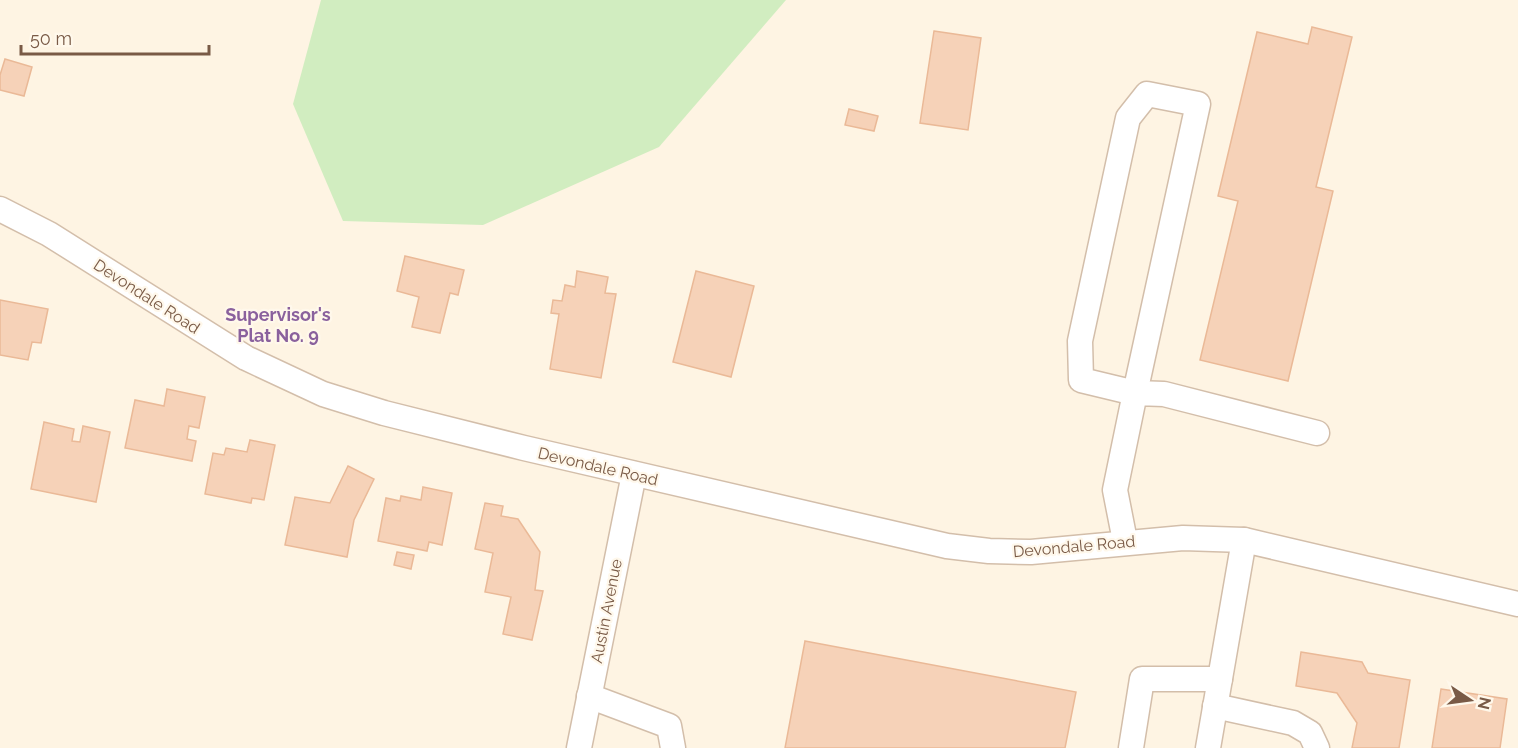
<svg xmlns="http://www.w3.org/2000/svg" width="1518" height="748" font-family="Raleway,sans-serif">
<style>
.green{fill:#d1edc0}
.building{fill:#f6d2b8;stroke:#eab997;stroke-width:1.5}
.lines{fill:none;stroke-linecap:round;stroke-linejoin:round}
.minor-casing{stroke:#d3beaa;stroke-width:27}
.minor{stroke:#fff;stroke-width:24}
.labels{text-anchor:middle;stroke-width:4.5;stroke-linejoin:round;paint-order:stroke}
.street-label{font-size:16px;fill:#795a46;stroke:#fff8eb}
.neighbourhood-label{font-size:18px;font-weight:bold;fill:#8a619d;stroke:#fff8eb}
</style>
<rect width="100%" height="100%" fill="#fef4e3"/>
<!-- green -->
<polygon class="green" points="321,0 786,0 659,147 483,225 343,221 293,104"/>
<!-- building -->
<g class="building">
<polygon points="1312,27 1352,37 1316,187 1333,191 1288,381 1200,360 1238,201 1218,196 1257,32 1308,44"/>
<polygon points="934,31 981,38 968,130 920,123"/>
<polygon points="5,59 32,67 24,96 0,90 0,75"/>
<polygon points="849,109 878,116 874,131 845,125"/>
<polygon points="405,256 464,270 458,295 450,293 440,333 412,327 419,297 397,291"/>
<polygon points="577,271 608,277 605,293 616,294 601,378 550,369 559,314 551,313 553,300 562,301 565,285 575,287"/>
<polygon points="696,271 754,286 731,377 673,362"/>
<polygon points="0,300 48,309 41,343 32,342 28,360 0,355"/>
<polygon points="167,389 205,397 199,428 189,426 187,439 196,441 192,461 125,448 135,400 164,406"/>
<polygon points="44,422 74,429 72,441 80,442 83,426 110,432 96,502 31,489"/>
<polygon points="250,440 275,445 264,500 252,498 251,503 205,494 213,453 224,455 226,448 247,452"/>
<polygon points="348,466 374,479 354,520 347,557 285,545 295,497 330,503"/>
<polygon points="423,487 452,493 442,545 429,542 427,551 378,541 386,498 400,501 401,496 421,500"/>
<polygon points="485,503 503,506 501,516 518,519 540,552 535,590 543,591 532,640 503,634 511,597 485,592 493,553 475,549"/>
<polygon points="397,552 414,555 411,569 394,565"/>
<polygon points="805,641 1076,692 1065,748 785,748"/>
<polygon points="1301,652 1362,662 1368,673 1410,680 1399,748 1352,748 1357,723 1337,693 1296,686"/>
<polygon points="1441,689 1507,699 1500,748 1432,748"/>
</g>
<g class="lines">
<!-- minor casing -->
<g class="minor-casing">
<g id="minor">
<polygon points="1147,94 1198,104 1135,393 1081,380 1080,341 1128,118"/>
<polyline points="0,209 49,234 246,358 323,394 384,413 524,448 947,546 989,551 1031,552 1183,538 1244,540 1518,604"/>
<polyline points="1125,541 1115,490 1135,393 1164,394 1317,433"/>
<polyline points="589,696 669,726 673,748"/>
<polyline points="1215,706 1293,723 1310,733 1317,748"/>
<polyline points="579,748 634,474"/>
<polyline points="1131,748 1142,679 1220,679"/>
<polyline points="1208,748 1244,540"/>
</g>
</g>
<!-- minor -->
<use href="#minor" class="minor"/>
</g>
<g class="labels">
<!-- street labels -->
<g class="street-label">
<text transform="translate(147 296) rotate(33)" y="6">Devondale Road</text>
<text transform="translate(598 466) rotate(13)" y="6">Devondale Road</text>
<text transform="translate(1074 546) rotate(-5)" y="6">Devondale Road</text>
<text transform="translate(606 611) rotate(-79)" y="6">Austin Avenue</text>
</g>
<!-- neighbourhood labels -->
<g class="neighbourhood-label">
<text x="278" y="321">Supervisor's<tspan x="278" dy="21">Plat No. 9</tspan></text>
</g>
</g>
<!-- north arrow -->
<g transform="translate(1470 700) rotate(103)" stroke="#fff8eb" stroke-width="4.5" paint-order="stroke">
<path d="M0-4.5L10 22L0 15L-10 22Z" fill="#795a46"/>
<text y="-9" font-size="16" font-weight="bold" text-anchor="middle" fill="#795a46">N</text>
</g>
<!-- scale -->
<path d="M21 45v9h188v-9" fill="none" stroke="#795a46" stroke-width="3"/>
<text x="30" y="45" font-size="18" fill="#795a46" stroke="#fff8eb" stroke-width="4.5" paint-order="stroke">50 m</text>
</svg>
